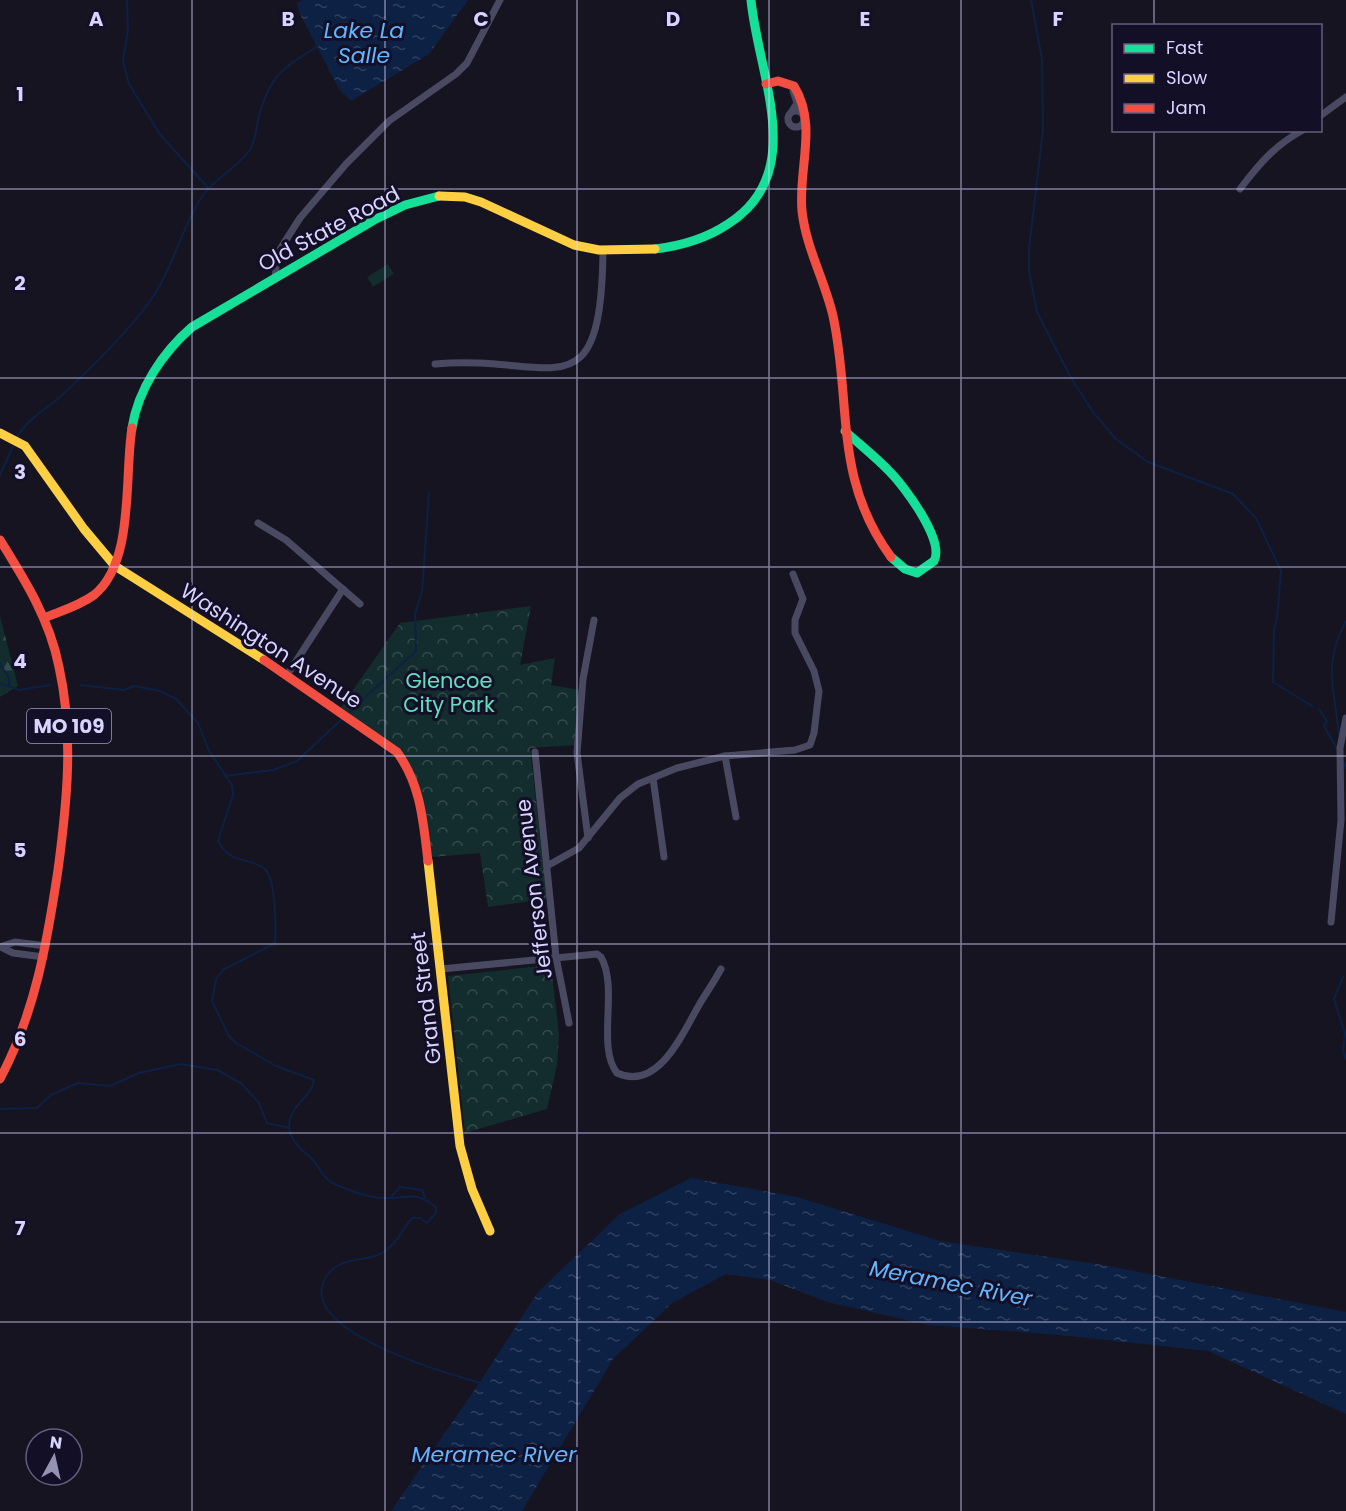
<svg xmlns="http://www.w3.org/2000/svg" width="1346" height="1511" font-family="Poppins,sans-serif">
<style>
.forest{fill:url(#forest-firs)}
.park{fill:url(#park-crowns)}
.garden{fill:#132c2d}
.water{fill:url(#water-ripples)}
.lines{fill:none;stroke-linecap:round;stroke-linejoin:round}
.stream{stroke:#0d2144;stroke-width:2}
.street{stroke:#4a4962;stroke-width:7}
.fast{stroke:#16e098;stroke-width:9}
.slow{stroke:#ffcf43;stroke-width:9}
.jam{stroke:#f24e42;stroke-width:9}
.grid{fill:none;stroke:#d9d4ff;stroke-width:1.5;stroke-opacity:0.55}
.labels{text-anchor:middle;stroke-width:6;stroke-linejoin:round;paint-order:stroke}
.shield{fill:#130f26;stroke:#9e99be;stroke-width:1.5}
.shield-label{font-size:20px;font-weight:bold;fill:#d9d4ff}
.street-label{font-size:21px;fill:#d9d4ff;stroke:#130f26}
.park-label{font-size:21px;fill:#5fe0c0;stroke:#130f26}
.water-label{font-size:22px;font-style:italic;fill:#62b6ff;stroke:#130f26}
.grid-label{font-size:20px;text-anchor:middle;font-weight:bold;fill:#d9d4ff;stroke:#130f26;stroke-width:6;stroke-linejoin:round;paint-order:stroke}
</style>
<defs>
<pattern id="forest-firs" width="22" height="20" patternUnits="userSpaceOnUse" patternTransform="scale(1.5)"><rect width="22" height="20" fill="#132c2d"/><path d="M5 1l3.5 6h-7zM16 11l3.5 6h-7z" fill="#354a4c"/></pattern>
<pattern id="park-crowns" width="20" height="18" patternUnits="userSpaceOnUse" patternTransform="scale(1.5)"><rect width="20" height="18" fill="#132c2d"/><path d="M2 6a3 3 0 1 1 6 0M12 15a3 3 0 1 1 6 0" fill="none" stroke="#354a4c"/></pattern>
<pattern id="water-ripples" width="26" height="14" patternUnits="userSpaceOnUse" patternTransform="scale(1.5)"><rect width="26" height="14" fill="#0d2144"/><path d="M2 4q2-2 4 0t4 0M15 11q2-2 4 0t4 0" fill="none" stroke="#304060"/></pattern>
</defs>
<rect width="100%" height="100%" fill="#161421"/>
<!-- forest -->
<polygon class="forest" points="0,616 18,686 0,697"/>
<!-- park -->
<g class="park">
<polygon points="531,606 520,665 555,658 551,685 580,690 575,745 530,748 547,899 488,907 480,853 432,857 413,770 341,707 400,623"/>
<polygon points="551,965 559,1035 557,1065 547,1109 465,1133 448,976"/>
</g>
<!-- garden -->
<polygon class="garden" points="388,264 394,274 373,287 367,277"/>
<!-- water -->
<g class="water">
<polygon points="303,0 468,0 429,54 351,101 339,89 299,12 297,3"/>
<polygon points="691,1178 797,1197 940,1241 1103,1265 1346,1312 1346,1414 1208,1351 1060,1335 929,1325 827,1302 770,1280 726,1274 672,1303 613,1359 522,1511 391,1511 480,1382 538,1292 620,1214"/>
</g>
<g class="lines">
<!-- stream -->
<g class="stream">
<polyline points="127,0 128,30 123,61 129,84 159,133 208,188"/>
<polyline points="1031,0 1042,59 1043,130 1029,249 1029,271 1037,312 1070,376 1093,412 1116,439 1148,462 1233,494 1256,518 1281,571 1277,618 1274,629 1273,682 1312,706"/>
<path d="M17 437C27 419 45 410 60 397 91 368 122 338 148 304 172 271 180 232 201 198 213 179 236 169 249 151 255 144 256 129 258 120 269 76 281 69 318 46"/>
<polyline points="0,475 15,442"/>
<polyline points="0,664 9,678 9,686"/>
<polyline points="0,683 19,690 50,685"/>
<path d="M80 685 124 690 134 686 160 691 176 699 198 723 209 751 232 785 233 795 218 841C231 866 249 856 265 869 276 879 276 928 275 943L223 970 216 979 212 1001 229 1036 236 1043 276 1066 314 1080C313 1095 294 1103 290 1119 286 1136 298 1147 310 1157 322 1168 320 1178 339 1186 354 1192 372 1199 388 1198 412 1198 414 1191 436 1207V1213L427 1223 420 1218H412C400 1232 396 1247 378 1255 364 1261 341 1257 328 1274 287 1329 449 1374 481 1383"/>
<polyline points="1319,709 1327,721 1324,726 1338,750"/>
<polyline points="348,713 416,651 415,614 422,592 429,493"/>
<path d="M1339 735C1335 691 1322 665 1346 621"/>
<polyline points="1343,761 1346,768"/>
<polyline points="225,776 273,770 297,761 344,717"/>
<polyline points="1343,977 1334,999 1345,1033 1343,1050 1346,1059"/>
<polyline points="0,1109 37,1108 51,1095 78,1083 110,1086 139,1073 181,1064 217,1070 241,1083 259,1103 267,1123 289,1128"/>
<polyline points="390,1198 400,1187 422,1190 425,1197"/>
</g>
<!-- street -->
<g class="street">
<circle cx="796" cy="119" r="8"/>
<polyline points="792,111 797,103 793,91"/>
<polyline points="1320,116 1346,97"/>
<path d="M1240 189C1259 164 1275 145 1303 130"/>
<polyline points="275,279 277,254 300,218 346,164 389,121 456,74 467,63 500,0"/>
<path d="M435 364C551 353 601 419 603 251"/>
<polyline points="258,523 286,540 360,604"/>
<polyline points="287,675 343,589"/>
<polyline points="535,752 556,957 569,1023"/>
<polyline points="725,756 736,817"/>
<polyline points="653,778 664,857"/>
<polyline points="588,838 577,753 583,679 594,620"/>
<polyline points="547,866 579,848 620,798 638,784 677,768 725,756 795,750 810,745 814,733 819,691 814,671 795,633 795,620 803,599 793,574"/>
<polyline points="1331,922 1341,820 1340,748 1346,718"/>
<polyline points="0,947 15,942 46,946"/>
<polyline points="1,947 13,953 44,957"/>
<path d="M441 969 597 954 601 957C619 989 596 1046 617 1073 658 1092 683 1033 699 1005 706 993 714 982 721 969"/>
</g>
<!-- fast -->
<g class="fast">
<path d="M655 249C680 246 707 238 728 224 809 173 758 75 751 0"/>
<path d="M132 428C138 389 163 352 192 327L374 220 405 205 439 196"/>
<path d="M845 431C860 445 876 457 890 472 905 487 945 541 934 561L917 573 905 569 891 557"/>
</g>
<!-- slow -->
<g class="slow">
<polyline points="439,196 465,197 481,202 574,245 599,250 655,249"/>
<polyline points="0,433 25,446 84,529 115,566 264,660"/>
<polyline points="428,861 460,1146 472,1189 490,1231"/>
</g>
<!-- jam -->
<g class="jam">
<path d="M766 84 778 81 794 86C818 125 798 168 802 211 806 248 825 281 833 316 852 404 833 478 891 557"/>
<path d="M0 540C25 580 50 620 59 667 74 734 67 803 58 870 47 943 35 1013 0 1079"/>
<path d="M44 618C61 611 79 606 94 595 135 562 124 476 132 428"/>
<path d="M264 660 397 752C421 785 423 821 428 861"/>
</g>
</g>
<!-- grid -->
<path class="grid" d="M192 0V1511M385 0V1511M577 0V1511M769 0V1511M961 0V1511M1154 0V26M1154 130V1511M0 189H1346M0 378H1346M0 567H1346M0 756H1346M0 944H1346M0 1133H1346M0 1322H1346"/>
<g class="labels">
<!-- shield labels -->
<rect class="shield" x="27" y="709" width="84" height="34" rx="4.5"/>
<g class="shield-label">
<text x="69" y="733">MO 109</text>
</g>
<!-- street labels -->
<g class="street-label">
<text transform="translate(329 229) rotate(-28)" y="7">Old State Road</text>
<text transform="translate(271 646) rotate(33)" y="7">Washington Avenue</text>
<text transform="translate(534 889) rotate(-97)" y="7">Jefferson Avenue</text>
<text transform="translate(426 998) rotate(-97)" y="7">Grand Street</text>
</g>
<!-- park labels -->
<g class="park-label">
<text x="449" y="688">Glencoe<tspan x="449" dy="24">City Park</tspan></text>
</g>
<!-- water labels -->
<g class="water-label">
<text x="364" y="38">Lake La<tspan x="364" dy="25">Salle</tspan></text>
<text transform="translate(951 1283) rotate(11)" y="8">Meramec River</text>
<text x="494" y="1462">Meramec River</text>
</g>
</g>
<g class="grid-label">
<text x="96" y="26">A</text>
<text x="288" y="26">B</text>
<text x="481" y="26">C</text>
<text x="673" y="26">D</text>
<text x="865" y="26">E</text>
<text x="1058" y="26">F</text>
<text x="20" y="101">1</text>
<text x="20" y="290">2</text>
<text x="20" y="479">3</text>
<text x="20" y="668">4</text>
<text x="20" y="857">5</text>
<text x="20" y="1046">6</text>
<text x="20" y="1235">7</text>
</g>
<!-- legend -->
<rect x="1112" y="24" width="210" height="108" fill="#130f26" stroke="#625e7d" stroke-width="1.5"/>
<rect x="1124" y="44" width="30" height="9" fill="#16e098" stroke="#625e7d" stroke-width="1.5"/>
<text x="1166" y="54" font-size="18" fill="#d9d4ff">Fast</text>
<rect x="1124" y="74" width="30" height="9" fill="#ffcf43" stroke="#625e7d" stroke-width="1.5"/>
<text x="1166" y="84" font-size="18" fill="#d9d4ff">Slow</text>
<rect x="1124" y="104" width="30" height="9" fill="#f24e42" stroke="#625e7d" stroke-width="1.5"/>
<text x="1166" y="114" font-size="18" fill="#d9d4ff">Jam</text>
<!-- north arrow -->
<g transform="translate(54 1457) rotate(8)"><circle r="28" fill="#130f26" stroke="#625e7d" stroke-width="1.5"/>
<path d="M0-4.5L10 22L0 15L-10 22Z" fill="#9591b1"/>
<text y="-9" font-size="16" font-weight="bold" text-anchor="middle" fill="#d9d4ff">N</text>
</g>
</svg>
